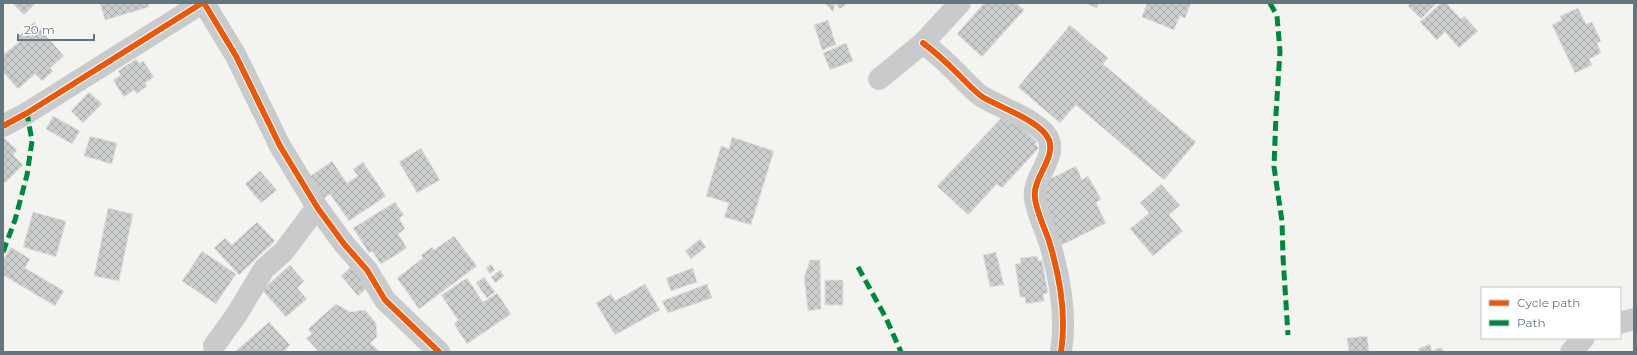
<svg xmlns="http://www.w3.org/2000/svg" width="1637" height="355" font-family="Montserrat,sans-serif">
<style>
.building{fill:url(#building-cross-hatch);stroke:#e2e2e0}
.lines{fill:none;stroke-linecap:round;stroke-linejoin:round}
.minor{stroke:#c8cacb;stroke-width:22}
.quiet{stroke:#00873e;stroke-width:5;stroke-dasharray:10 5;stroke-linecap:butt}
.cycleway-casing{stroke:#fff;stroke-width:8}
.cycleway{stroke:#e8590c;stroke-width:6}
</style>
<defs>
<pattern id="building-cross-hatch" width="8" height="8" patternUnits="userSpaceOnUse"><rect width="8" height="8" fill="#cbcecd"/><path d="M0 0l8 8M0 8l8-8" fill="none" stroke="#a8acac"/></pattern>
</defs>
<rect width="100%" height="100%" fill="#f3f3f0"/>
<!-- building -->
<g class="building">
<polygon points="12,3 36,3 24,15"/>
<polygon points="100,3 148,3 149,7 105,20"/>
<polygon points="825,3 847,3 840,9 835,3 833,12"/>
<polygon points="984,3 1016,3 1024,10 982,57 957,34"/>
<polygon points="1085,3 1099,3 1097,8"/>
<polygon points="1147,3 1191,3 1185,18 1180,16 1174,30 1142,17"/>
<polygon points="1410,3 1437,3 1421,19 1408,6"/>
<polygon points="1441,3 1446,3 1461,19 1464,16 1478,31 1459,48 1445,32 1437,40 1420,22"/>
<polygon points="1578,8 1586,24 1592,22 1601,41 1597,43 1601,53 1589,59 1592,65 1575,73 1552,25 1562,20 1560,16"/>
<polygon points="828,20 836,45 822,50 814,25"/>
<polygon points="34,22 64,56 50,68 53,71 42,81 35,74 18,89 3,72 3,55 19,42 16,39"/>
<polygon points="1070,25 1108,58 1103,64 1196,142 1164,180 1076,105 1060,123 1018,87"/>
<polygon points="846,43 853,61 830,70 823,53"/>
<polygon points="136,59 139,63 143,61 154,77 145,83 147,86 137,94 134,90 124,97 113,80 121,75 118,71"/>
<polygon points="89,92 102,104 83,123 71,111"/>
<polygon points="1006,113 1037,142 1035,144 1039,148 1002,188 997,184 968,215 937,186"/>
<polygon points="53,116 80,131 72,144 46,129"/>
<polygon points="90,136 117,143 112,164 84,156"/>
<polygon points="3,137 17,150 13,155 23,165 5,183 3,181"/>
<polygon points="732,137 774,151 751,225 724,217 729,203 706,196 721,146 729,149"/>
<polygon points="421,148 440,180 417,193 399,162"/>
<polygon points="332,161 347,183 358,176 353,169 363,162 386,196 349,221 330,194 323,199 308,178"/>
<polygon points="1076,166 1082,180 1088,176 1101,199 1096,203 1106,223 1062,245 1043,205 1048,180"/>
<polygon points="260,171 277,190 261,203 245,184"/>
<polygon points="1161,184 1180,205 1169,215 1183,231 1153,256 1130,229 1149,213 1140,203"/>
<polygon points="395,202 404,215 399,218 405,229 398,234 407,248 381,264 372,251 369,253 353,228"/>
<polygon points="108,208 133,214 119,281 94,276"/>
<polygon points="33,212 66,221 56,257 23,247"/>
<polygon points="257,222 275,241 239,275 214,248 225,238 232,245"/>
<polygon points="454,236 477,266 419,309 397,278 423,258 421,255 432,247 434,250"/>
<polygon points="700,239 706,247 691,259 685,251"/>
<polygon points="11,247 30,259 25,268 64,291 55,306 3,275 3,261"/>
<polygon points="202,251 236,274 216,304 182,281"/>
<polygon points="996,252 1004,285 990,287 983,255"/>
<polygon points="1038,256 1038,261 1042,260 1048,293 1043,294 1044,301 1026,304 1025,297 1020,297 1015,264 1021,263 1020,258"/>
<polygon points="810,260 820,260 821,309 808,311 804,278"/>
<polygon points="491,264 495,270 490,274 486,268"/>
<polygon points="290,265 304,281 297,288 307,299 286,317 262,290"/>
<polygon points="351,267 368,287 358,296 341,276"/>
<polygon points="693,268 697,282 671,291 666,278"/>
<polygon points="500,270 504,276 495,283 491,277"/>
<polygon points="484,277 495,292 487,298 476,283"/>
<polygon points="467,278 483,302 497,293 511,314 467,344 454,324 458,320 441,295"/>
<rect x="825" y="280" width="18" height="25"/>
<polygon points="645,284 660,310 615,335 596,303 611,294 615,301"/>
<polygon points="707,284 712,298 668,313 662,301"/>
<polygon points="336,304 350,312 365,310 376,323 377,337 370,343 380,352 319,352 306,338 312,334 308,329"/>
<polygon points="269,322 290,345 285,350 287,352 237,352 236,351"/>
<polygon points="1367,336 1369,352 1349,352 1347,338"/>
<polygon points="1430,344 1432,351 1441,347 1444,352 1420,352 1418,349"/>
</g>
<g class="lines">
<!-- minor -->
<g class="minor">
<polyline points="204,3 236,56 280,146 317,207 344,244 367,270 385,300 439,352"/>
<path d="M923 43C935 52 946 62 957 73 965 81 972 89 981 96 998 107 1042 121 1049 140 1056 159 1032 178 1035 198 1036 210 1045 229 1049 241 1060 277 1067 314 1061 352"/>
<polyline points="879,79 923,43 960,3"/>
<polyline points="3,126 27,113 202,3"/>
<polyline points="1620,323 1634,319"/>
<polyline points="214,346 237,314 264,269 284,251 317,207"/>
<polyline points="1571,352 1584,338"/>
</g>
<!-- quiet -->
<g class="quiet">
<polyline points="1270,3 1277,16 1280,51 1276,114 1274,167 1282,221 1283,257 1288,335"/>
<polyline points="3,252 15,220 27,175 32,141 27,113"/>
<polyline points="858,267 886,318 901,352"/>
</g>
<!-- cycleway casing -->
<g class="cycleway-casing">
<g id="cycleway">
<polyline points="204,3 236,56 280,146 317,207 344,244 367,270 385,300 439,352"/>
<path d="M923 43C935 52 946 62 957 73 965 81 972 89 981 96 998 107 1042 121 1049 140 1056 159 1032 178 1035 198 1036 210 1045 229 1049 241 1060 277 1067 314 1061 352"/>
<polyline points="3,126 27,113 202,3"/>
</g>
</g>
<!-- cycleway -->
<use href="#cycleway" class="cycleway"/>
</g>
<!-- border -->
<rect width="1637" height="355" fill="none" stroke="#627682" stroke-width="8"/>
<!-- legend -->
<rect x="1481" y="287" width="140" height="52" fill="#ffffff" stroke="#c0c8cd"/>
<rect x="1489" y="300" width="20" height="6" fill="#e8590c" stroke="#c0c8cd"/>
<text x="1517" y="307" font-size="12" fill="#627682">Cycle path</text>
<rect x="1489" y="320" width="20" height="6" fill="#00873e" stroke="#c0c8cd"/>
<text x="1517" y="327" font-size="12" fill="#627682">Path</text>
<!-- scale -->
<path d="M18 34v6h76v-6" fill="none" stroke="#627682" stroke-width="2"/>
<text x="24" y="34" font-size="12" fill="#627682" stroke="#ffffff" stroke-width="3" paint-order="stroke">20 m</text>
</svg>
